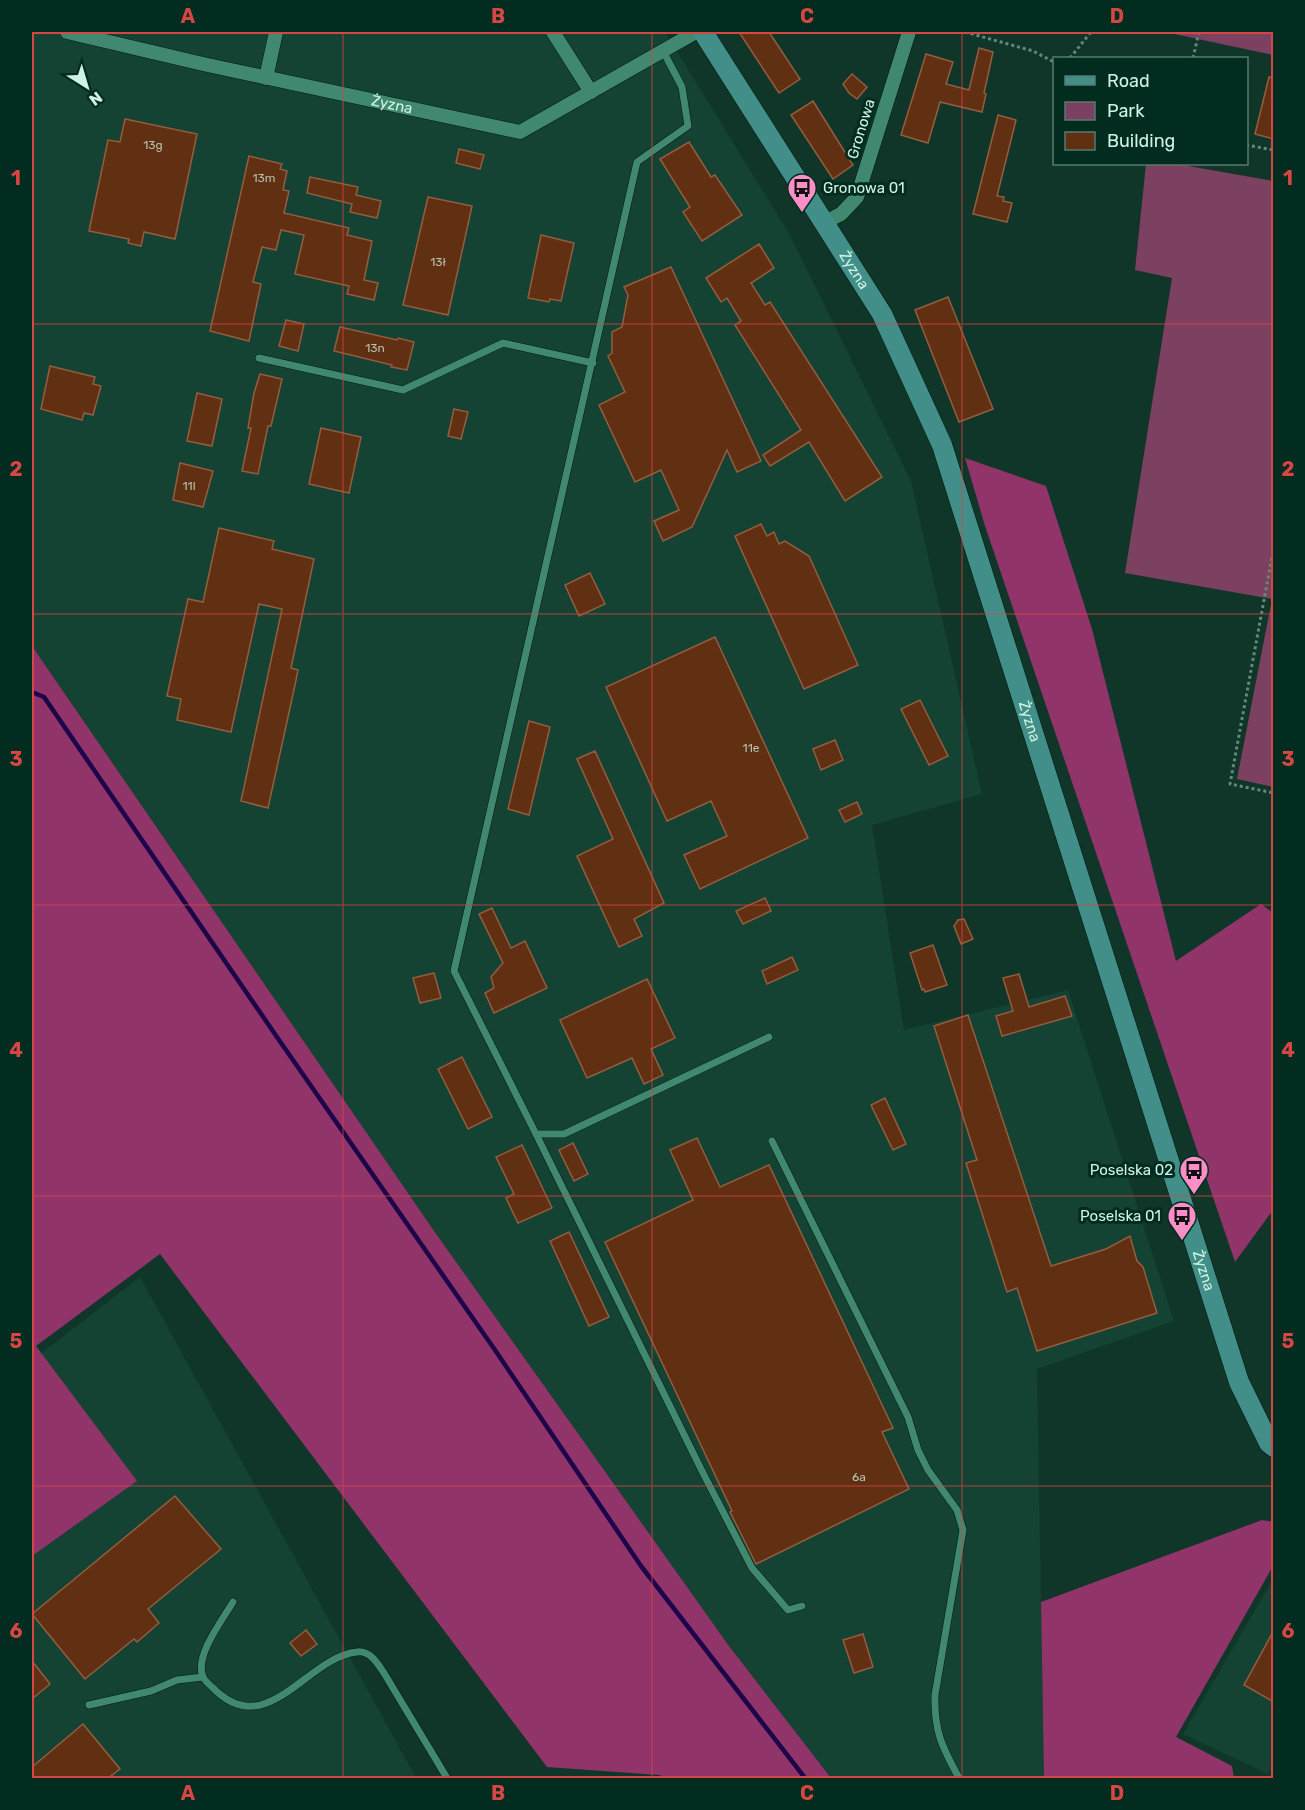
<svg xmlns="http://www.w3.org/2000/svg" width="1305" height="1810" font-family="Rubik,sans-serif">
<style>
.built{fill:#144233}
.green{fill:#7c4060}
.forest{fill:#91346a}
.lines{fill:none;stroke-linecap:round;stroke-linejoin:round}
.stream{stroke:#1c0649;stroke-width:4.5}
.building{fill:#612f11;stroke:#945d40;stroke-width:1.5}
.lane-casing{stroke:#051b13;stroke-width:8}
.street-casing{stroke:#051b13;stroke-width:15}
.secondary-casing{stroke:#051b13;stroke-width:21}
.path{stroke:#63897b;stroke-width:3;stroke-dasharray:3 3;stroke-linecap:butt}
.lane{stroke:#40886f;stroke-width:7}
.street{stroke:#40886f;stroke-width:14}
.secondary{stroke:#418f88;stroke-width:20}
.grid{fill:none;stroke:#d54644;stroke-width:1.5;stroke-opacity:0.55}
.labels{text-anchor:middle;stroke-width:6;stroke-linejoin:round;paint-order:stroke}
.number-label{font-size:12px;fill:#b4c1ae}
.street-label{font-size:15px;fill:#cff2e3;stroke:#032c20}
.poi-label{font-size:15px;fill:#cff2e3;stroke:#032c20;text-anchor:end}
.neatline{fill:none;stroke:#d54644;stroke-width:2}
.grid-label{font-size:20px;text-anchor:middle;font-weight:bold;fill:#d54644}
</style>
<rect width="100%" height="100%" fill="#0f3629"/>
<!-- built -->
<g class="built">
<polygon points="32,32 665,32 790,235 911,481 982,794 872,825 904,1030 1068,990 1174,1321 1037,1369 1044,1778 831,1778 729,1646 432,1228 32,646"/>
<polygon points="140,1277 414,1774 417,1778 32,1778 32,1511 34,1359"/>
<polygon points="1273,1579 1274,1764 1268,1774 1183,1734"/>
</g>
<!-- green -->
<g class="green">
<polygon points="1165,32 1273,32 1273,55"/>
<polygon points="1146,164 1177,164 1273,181 1273,787 1237,779 1272,599 1125,573 1172,278 1135,270"/>
</g>
<!-- forest -->
<g class="forest">
<polygon points="965,458 1046,486 1092,629 1176,961 1261,904 1273,913 1273,1210 1235,1262 985,526"/>
<polygon points="32,646 432,1228 729,1646 831,1778 669,1778 659,1775 547,1767 160,1254 36,1346 137,1481 32,1556"/>
<polygon points="1262,1520 1273,1522 1273,1566 1176,1737 1232,1766 1234,1778 1044,1778 1041,1602"/>
</g>
<g class="lines">
<!-- stream -->
<polyline class="stream" points="32,692 44,697 279,1040 495,1350 641,1566 805,1778"/>
</g>
<!-- building -->
<g class="building">
<polygon points="739,32 769,32 800,79 779,93"/>
<polygon points="979,48 993,52 984,93 986,94 982,112 940,102 928,143 901,135 926,54 953,62 946,84 969,90"/>
<polygon points="852,74 867,87 857,99 849,93 843,84"/>
<polygon points="1269,77 1274,78 1274,139 1255,134"/>
<polygon points="813,101 853,165 833,179 791,115"/>
<polygon points="998,115 1016,120 997,196 1004,197 1003,201 1012,203 1007,222 973,214"/>
<polygon points="125,119 197,134 175,239 144,232 141,246 128,243 129,239 89,231 108,140 120,142"/>
<polygon points="689,142 711,177 715,175 742,215 702,241 683,212 690,207 660,159"/>
<polygon points="459,149 484,155 480,169 456,163"/>
<polygon points="249,156 282,164 280,169 287,171 283,190 289,191 284,213 349,228 347,235 372,241 364,280 378,283 374,300 347,294 349,286 295,274 304,235 281,230 276,250 262,247 253,282 261,284 249,341 210,331"/>
<polygon points="310,177 358,187 356,195 381,201 377,218 350,212 352,204 307,193"/>
<polygon points="428,197 472,206 448,315 403,305"/>
<polygon points="541,235 574,243 561,301 550,299 549,302 528,298"/>
<polygon points="759,244 774,268 751,283 765,305 770,302 882,477 845,501 809,442 770,466 763,455 801,430 735,325 741,321 727,298 721,302 706,278"/>
<polygon points="671,267 761,461 737,472 727,450 692,527 663,541 654,521 679,510 661,470 635,482 599,405 625,392 608,356 612,353 612,332 622,327 628,295 624,287"/>
<polygon points="948,297 993,409 959,422 915,310"/>
<polygon points="286,320 304,324 298,351 279,346"/>
<polygon points="340,327 397,340 398,338 414,342 407,370 391,367 392,365 334,351"/>
<polygon points="50,366 95,377 93,384 101,386 93,415 84,413 82,420 41,409"/>
<polygon points="260,374 282,379 271,426 268,426 258,474 242,471 251,428 248,428 254,393"/>
<polygon points="197,393 222,399 212,446 187,441"/>
<polygon points="454,409 468,412 461,439 448,436"/>
<polygon points="321,428 361,437 349,493 309,484"/>
<polygon points="180,463 213,471 203,507 173,500"/>
<polygon points="761,524 767,536 774,532 779,544 785,541 809,556 858,665 804,689 735,536"/>
<polygon points="219,528 274,541 272,549 314,559 291,668 298,670 295,685 268,808 241,801 282,609 259,604 231,732 177,720 181,699 167,696 188,599 203,602"/>
<polygon points="590,573 605,604 579,616 565,585"/>
<polygon points="715,637 808,838 700,889 684,855 727,836 711,801 667,821 606,687"/>
<polygon points="920,700 948,756 929,765 901,709"/>
<polygon points="529,721 550,727 529,815 508,809"/>
<polygon points="835,740 843,760 821,770 813,749"/>
<polygon points="595,751 664,903 634,919 642,936 619,947 577,856 613,839 577,759"/>
<polygon points="857,802 862,814 845,822 839,810"/>
<polygon points="765,898 771,911 743,924 736,911"/>
<polygon points="492,908 511,948 525,941 547,988 494,1013 485,993 494,988 491,977 503,963 479,914"/>
<polygon points="964,919 973,939 961,944 954,926 958,920"/>
<polygon points="933,945 947,985 925,992 924,989 922,990 910,953"/>
<polygon points="792,957 798,970 767,984 762,971"/>
<polygon points="434,973 441,998 420,1003 413,978"/>
<polygon points="1019,974 1029,1007 1065,996 1072,1016 1002,1036 996,1016 1013,1011 1003,978"/>
<polygon points="647,979 675,1038 651,1049 663,1075 644,1084 632,1058 587,1078 560,1020"/>
<polygon points="968,1015 1051,1266 1106,1249 1130,1236 1137,1261 1143,1267 1157,1313 1037,1351 1017,1288 1007,1292 966,1163 977,1160 934,1026"/>
<polygon points="462,1057 492,1117 468,1129 438,1069"/>
<polygon points="885,1098 906,1144 893,1150 871,1105"/>
<polygon points="697,1138 720,1187 769,1165 893,1428 882,1432 909,1489 756,1564 730,1512 732,1511 605,1242 693,1200 670,1150"/>
<polygon points="573,1143 588,1174 574,1181 559,1150"/>
<polygon points="522,1145 552,1208 518,1223 506,1198 514,1194 496,1157"/>
<polygon points="569,1232 609,1317 589,1326 550,1241"/>
<polygon points="175,1496 221,1549 148,1609 159,1623 137,1642 134,1639 85,1679 32,1614"/>
<polygon points="306,1630 317,1644 301,1656 290,1643"/>
<polygon points="1274,1630 1274,1702 1244,1685"/>
<polygon points="863,1634 873,1667 854,1673 843,1640"/>
<polygon points="32,1661 50,1684 32,1699"/>
<polygon points="83,1724 120,1769 107,1779 32,1779 32,1767"/>
</g>
<g class="lines">
<!-- lane casing -->
<g class="lane-casing">
<g id="lane">
<polyline points="663,51 682,87 688,126 637,162 454,971 536,1134 564,1134 769,1037"/>
<polyline points="259,358 403,390 503,343 593,363"/>
<polyline points="536,1134 702,1471 752,1568 788,1610 802,1606"/>
<path d="M772 1141 908 1417 918 1450 928 1470 957 1510 963 1530 935 1695C934 1731 942 1747 959 1778"/>
<path d="M233 1602C223 1619 194 1656 203 1677 204 1680 209 1684 212 1687 267 1744 306 1657 357 1652 370 1650 378 1664 384 1673L447 1778"/>
<polyline points="89,1705 151,1691 177,1680 203,1677"/>
</g>
</g>
<!-- street casing -->
<g class="street-casing">
<g id="street">
<path id="s1" d="M67 32 203 64 520 132 696 32"/>
<polyline points="553,32 591,92"/>
<polyline points="266,78 276,32"/>
<polyline points="825,222 841,214 857,197 909,32"/>
</g>
</g>
<!-- secondary casing -->
<g class="secondary-casing">
<g id="secondary">
<path id="s2" d="M703 32 882 314 942 445 1239 1382 1269 1443 1274 1447"/>
</g>
</g>
<!-- path -->
<g class="path">
<polyline points="965,32 1033,51 1054,62"/>
<polyline points="1070,58 1091,32"/>
<polyline points="1193,58 1199,32"/>
<polyline points="1246,145 1274,150"/>
<polyline points="1274,546 1230,784 1274,793"/>
</g>
<!-- lane -->
<use href="#lane" class="lane"/>
<!-- street -->
<use href="#street" class="street"/>
<!-- secondary -->
<use href="#secondary" class="secondary"/>
</g>
<!-- grid -->
<path class="grid" d="M343 32V1778M652 32V1778M962 32V1778M32 324H1274M32 614H1274M32 905H1274M32 1196H1274M32 1486H1274"/>
<!-- icons -->
<defs>
<g id="bus-pin" transform="scale(1.5)"><path d="M0 17L-7.5 6A9.5 9.5 0 1 1 7.5 6Z" fill="#fa8fc8" stroke="#032c20"/><path d="M-5-6H5V4H4V6H2V4H-2V6H-4V4H-5ZM-3.5-4V0h7V-4ZM-3.5 1.2v1.5H-2V1.2ZM2 1.2v1.5H3.5V1.2Z" fill="#111"/></g>
</defs>
<g fill-rule="evenodd">
<use href="#bus-pin" x="802" y="188"/>
<use href="#bus-pin" x="1194" y="1170"/>
<use href="#bus-pin" x="1182" y="1216"/>
</g>
<g class="labels">
<!-- number labels -->
<g class="number-label">
<text x="153" y="149">13g</text>
<text x="264" y="182">13m</text>
<text x="438" y="266">13ł</text>
<text x="375" y="352">13n</text>
<text x="189" y="490">11l</text>
<text x="751" y="752">11e</text>
<text x="859" y="1481">6a</text>
</g>
<!-- street labels -->
<g class="street-label">
<text dy="5" stroke="none"><textPath href="#s1" startOffset="333">Żyzna</textPath></text>
<text transform="translate(861 129) rotate(-73)" y="5">Gronowa</text>
<text dy="5" stroke="none"><textPath href="#s2" startOffset="282">Żyzna</textPath></text>
<text dy="5" stroke="none"><textPath href="#s2" startOffset="768">Żyzna</textPath></text>
<text dy="5" stroke="none"><textPath href="#s2" startOffset="1344">Żyzna</textPath></text>
</g>
<!-- poi labels -->
<g class="poi-label">
<text x="823" y="193" text-anchor="start">Gronowa 01</text>
<text x="1173" y="1175">Poselska 02</text>
<text x="1161" y="1221">Poselska 01</text>
</g>
</g>
<!-- border -->
<rect width="1305" height="1810" fill="none" stroke="#032c20" stroke-width="66"/>
<!-- legend -->
<rect x="1053" y="57" width="195" height="108" fill="#032c20" stroke="#557b6e" stroke-width="1.5"/>
<rect x="1065" y="76" width="30" height="9" fill="#418f88" stroke="#557b6e" stroke-width="1.5"/>
<text x="1107" y="87" font-size="18" fill="#cff2e3">Road</text>
<rect x="1065" y="102" width="30" height="18" fill="#7c4060" stroke="#557b6e" stroke-width="1.5"/>
<text x="1107" y="117" font-size="18" fill="#cff2e3">Park</text>
<rect x="1065" y="132" width="30" height="18" fill="#612f11" stroke="#557b6e" stroke-width="1.5"/>
<text x="1107" y="147" font-size="18" fill="#cff2e3">Building</text>
<!-- north arrow -->
<g transform="translate(87 87) rotate(143)" stroke="#032c20" stroke-width="4.5" paint-order="stroke">
<path d="M0-4.5L10 22L0 15L-10 22Z" fill="#cff2e3"/>
<text y="-9" font-size="16" font-weight="bold" text-anchor="middle" fill="#cff2e3">N</text>
</g>
<rect x="33" y="33" width="1239" height="1744" class="neatline"/>
<g class="grid-label">
<text x="188" y="23">A</text>
<text x="498" y="23">B</text>
<text x="807" y="23">C</text>
<text x="1117" y="23">D</text>
<text x="16" y="185">1</text>
<text x="1288" y="185">1</text>
<text x="16" y="476">2</text>
<text x="1288" y="476">2</text>
<text x="16" y="766">3</text>
<text x="1288" y="766">3</text>
<text x="16" y="1057">4</text>
<text x="1288" y="1057">4</text>
<text x="16" y="1348">5</text>
<text x="1288" y="1348">5</text>
<text x="16" y="1638">6</text>
<text x="1288" y="1638">6</text>
<text x="188" y="1800">A</text>
<text x="498" y="1800">B</text>
<text x="807" y="1800">C</text>
<text x="1117" y="1800">D</text>
</g>
</svg>
